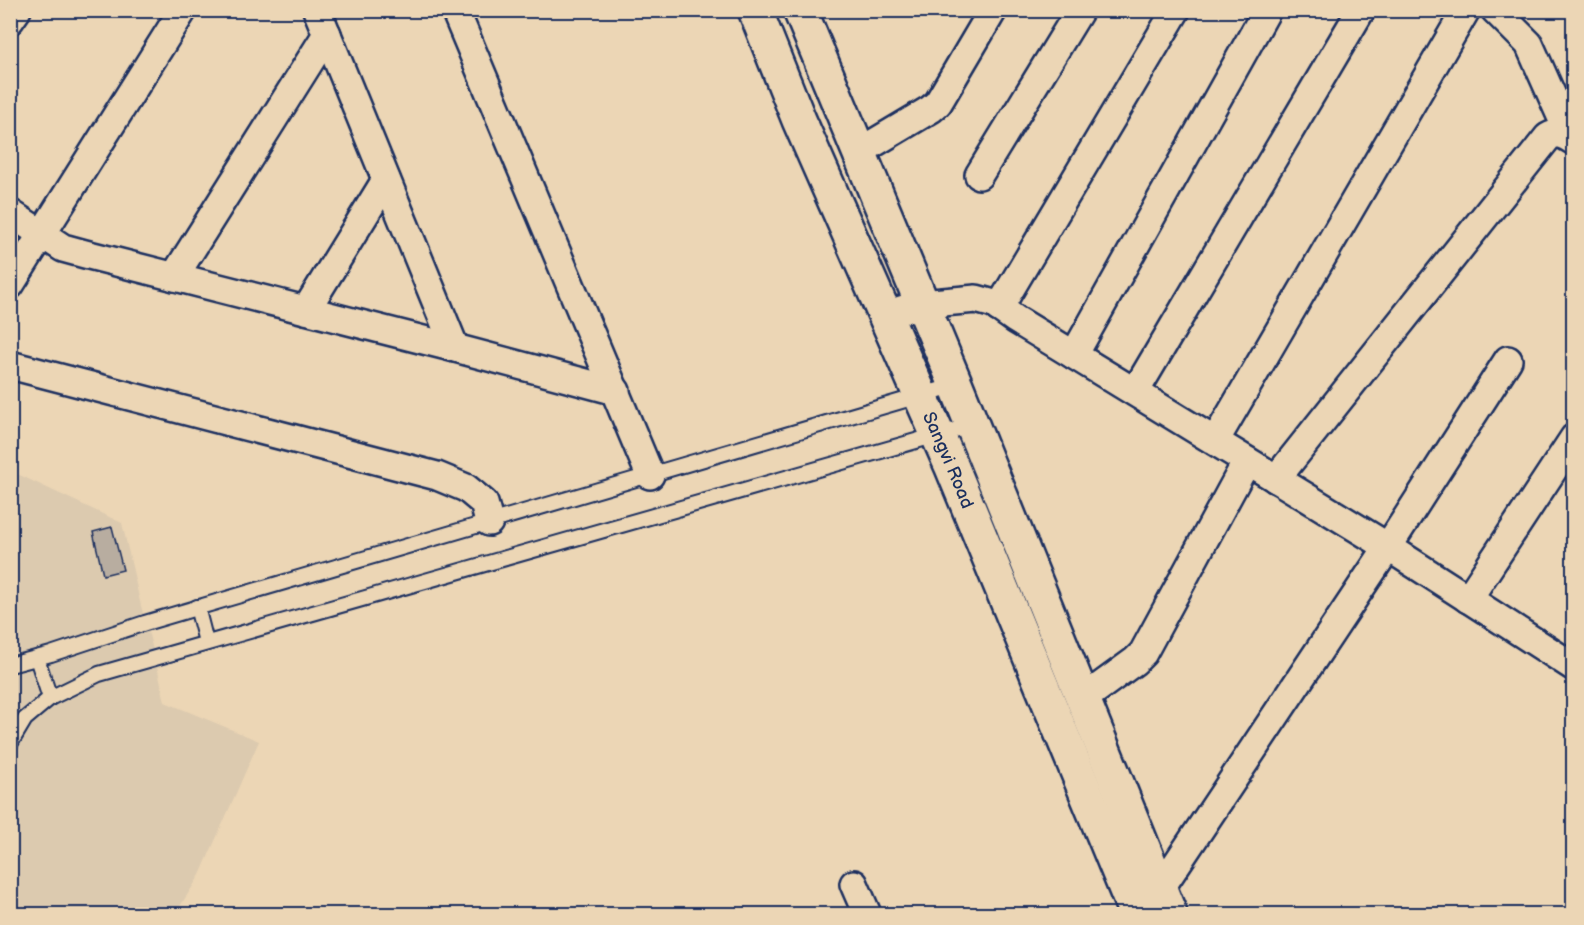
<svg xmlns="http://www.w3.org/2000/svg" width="1584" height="925" font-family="'Balsamiq Sans',sans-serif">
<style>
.built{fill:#dccaaf}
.building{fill:#b8ada0;stroke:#1b2f5e;stroke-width:1.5}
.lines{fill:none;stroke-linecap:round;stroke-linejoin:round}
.service-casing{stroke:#1b2f5e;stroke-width:18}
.minor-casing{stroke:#1b2f5e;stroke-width:32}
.trunk-casing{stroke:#1b2f5e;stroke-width:38}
.service{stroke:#ecd6b5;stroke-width:14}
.minor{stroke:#ecd6b5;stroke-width:27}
.trunk{stroke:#ecd6b5;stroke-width:33}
.labels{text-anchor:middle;stroke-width:4.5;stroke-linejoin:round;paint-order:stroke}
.street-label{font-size:18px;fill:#1b2f5e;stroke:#ecd6b5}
</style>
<rect width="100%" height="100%" fill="#ecd6b5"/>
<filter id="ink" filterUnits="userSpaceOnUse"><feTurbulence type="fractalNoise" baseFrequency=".0167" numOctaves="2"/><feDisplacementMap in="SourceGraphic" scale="12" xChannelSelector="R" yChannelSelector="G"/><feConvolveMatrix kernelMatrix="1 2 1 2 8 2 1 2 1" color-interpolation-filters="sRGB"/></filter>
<g filter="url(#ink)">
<!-- built -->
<polygon class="built" points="11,471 122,523 141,606 155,657 165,702 259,741 200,875 175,914 11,914"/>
<!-- building -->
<polygon class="building" points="112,527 123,570 103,575 93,532"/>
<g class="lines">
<!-- service casing -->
<g class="service-casing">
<g id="service">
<polyline points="197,607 206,642"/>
<polyline points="37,658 50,698"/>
<polyline points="10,665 51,654 145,623 956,385"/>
<polyline points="10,744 25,719 50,698 99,674 972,425"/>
</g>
</g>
<!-- minor casing -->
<g class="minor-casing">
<g id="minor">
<polyline points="317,10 455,348"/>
<polyline points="455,10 650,475"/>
<polyline points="1495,10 1529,44 1565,125"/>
<polyline points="10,20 17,10"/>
<polyline points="859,152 931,109 938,103 993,10"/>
<polyline points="979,175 1080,10"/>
<polyline points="10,213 63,248 85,254 455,348 616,391"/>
<polyline points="174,277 327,34"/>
<polyline points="10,285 183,10"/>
<polyline points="999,308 1176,10"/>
<polyline points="306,310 386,180"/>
<polyline points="885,315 921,304 976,299 994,304 1015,319 1388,547 1574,667"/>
<polyline points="1074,355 1267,10"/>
<polyline points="10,365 437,476 466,488 484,503 489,522"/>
<polyline points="1135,392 1361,10"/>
<polyline points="1215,441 1466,10"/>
<path d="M1276 479 1548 137C1558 131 1564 135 1574 141"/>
<polyline points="1468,599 1574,438"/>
<polyline points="1083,699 1135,661 1143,653 1247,461"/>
<polyline points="854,884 867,914"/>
<polyline points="1160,889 1388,547 1508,360"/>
</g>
</g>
<!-- trunk casing -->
<g class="trunk-casing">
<g id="trunk">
<path id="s1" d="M755 10 799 120 951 465 1136 914"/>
<polyline points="800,10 956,385 1170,914"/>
</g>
</g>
<!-- service -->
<use href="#service" class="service"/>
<!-- minor -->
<use href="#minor" class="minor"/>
<!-- trunk -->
<use href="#trunk" class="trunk"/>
</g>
</g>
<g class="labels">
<!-- street labels -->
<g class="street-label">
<text dy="6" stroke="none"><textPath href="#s1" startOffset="490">Sangvi Road</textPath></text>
</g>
</g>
<!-- margin -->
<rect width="1584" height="925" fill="none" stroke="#ecd6b5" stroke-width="36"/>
<rect x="18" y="18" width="1548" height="889" fill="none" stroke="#1b2f5e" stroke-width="2" filter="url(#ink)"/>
</svg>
